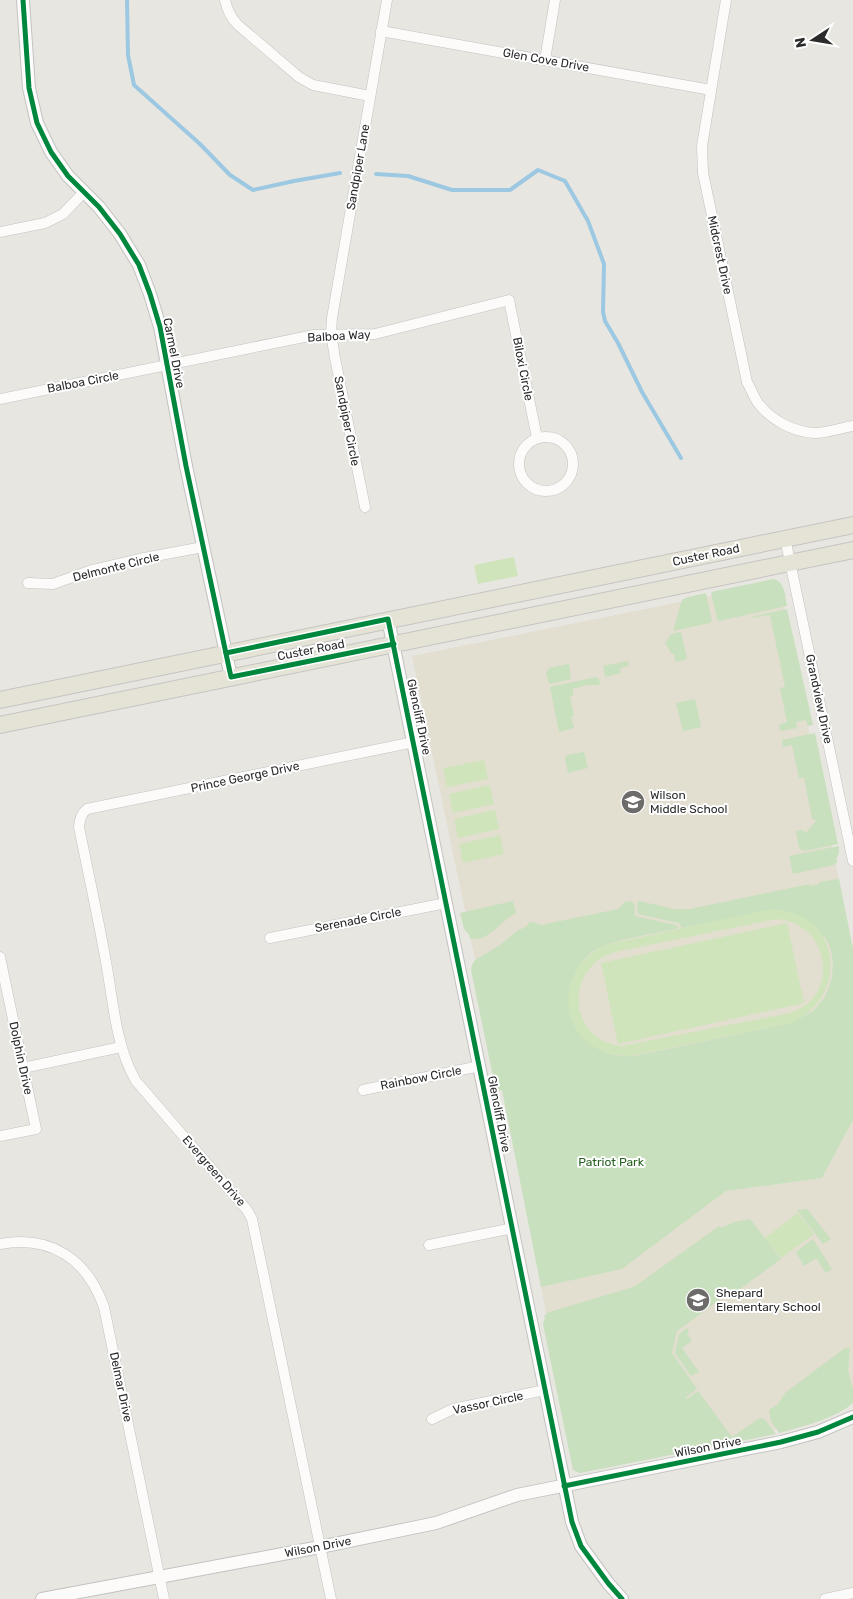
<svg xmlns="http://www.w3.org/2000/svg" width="853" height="1599" font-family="Rubik,sans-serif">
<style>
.education{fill:#e2ded0}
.green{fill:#c8e0bd}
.pitch{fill:#d0e4bc;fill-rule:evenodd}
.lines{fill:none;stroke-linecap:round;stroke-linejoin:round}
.stream{stroke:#9cc8e2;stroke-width:4}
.minor-casing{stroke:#c2c2c1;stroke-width:11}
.tertiary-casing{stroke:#c2c2c1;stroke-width:14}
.primary-casing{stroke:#c5c4c2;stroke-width:18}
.minor{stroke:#fcfbfa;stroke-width:10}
.tertiary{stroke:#fcfbfa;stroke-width:12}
.primary{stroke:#e5e3d6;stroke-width:16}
.cycleway-casing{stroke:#fff;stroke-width:8}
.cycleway{stroke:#00873e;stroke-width:5}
.labels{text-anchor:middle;stroke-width:4;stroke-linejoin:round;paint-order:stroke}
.street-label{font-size:12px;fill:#2b2b2b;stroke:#fff}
.poi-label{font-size:12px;fill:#2b2b2b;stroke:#fff;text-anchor:start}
.park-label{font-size:12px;fill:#276121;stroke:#fff}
</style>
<rect width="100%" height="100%" fill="#e8e6e1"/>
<!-- education -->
<g class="education">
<polygon points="779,582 853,949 853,1016 502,1089 412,656"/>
<polygon points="853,1120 853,1401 791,1427 577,1470 541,1287 622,1269 726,1191 822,1178"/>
</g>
<!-- green -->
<g class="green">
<path d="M773 579C785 581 785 596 787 606L719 621 717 619 711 592Z"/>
<polygon points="706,593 712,621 710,623 673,631 682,600 688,597"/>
<polygon points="787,609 813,725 808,726 806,720 796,722 797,728 780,731 779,725 787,722 780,688 785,687 770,615 752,618 751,617"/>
<polygon points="681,632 687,659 676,662 674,654 672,654 665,643 671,634"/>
<polygon points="628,661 629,666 620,668 621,673 605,677 603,666"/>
<polygon points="569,664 571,679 550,684 548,681 546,673 549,668"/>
<polygon points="596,677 599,679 600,685 586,685 573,689 573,696 570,696 574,716 571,717 574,728 559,732 550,687"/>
<polygon points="695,699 701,727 683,731 676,703"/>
<polygon points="815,733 838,844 804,851 799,848 796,831 802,830 806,833 816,821 812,818 804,778 799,778 792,745 783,747 782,740"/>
<polygon points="584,752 588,768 568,773 565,758 567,755"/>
<polygon points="839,846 839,853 836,860 838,861 834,865 793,874 789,856"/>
<path d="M839 879 853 949V1120L822 1178 726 1191 622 1269 541 1287 502 1090 496 1091 471 970 472 965 475 960 500 945 517 931 527 926 529 922H532L541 925 618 909 625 902 631 901 634 904 635 916 676 925 679 928C656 934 609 939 591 953 585 957 582 963 579 968 552 1010 585 1060 634 1056L791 1023 813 1011 825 997 829 987 832 977 833 962 831 950 825 937 774 910 682 928 679 923 638 914 637 904 639 901 674 909H690L810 884 811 886 819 884V882Z"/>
<path d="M513 901 516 913C501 920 487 944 469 938L470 936 464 929 460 913Z"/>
<polygon points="807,1209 831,1239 823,1244 797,1210"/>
<polygon points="750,1219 781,1259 729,1297 720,1287 716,1289 722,1298 677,1331 672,1353 697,1389 686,1397 687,1399 698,1391 732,1437 760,1418 764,1419 776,1434 580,1473 573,1470 543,1324 545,1318 544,1316 549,1312 630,1288 637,1285 719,1226 720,1228 735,1222"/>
<polygon points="813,1239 832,1269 826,1273 816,1258 804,1266 796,1252"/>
<polygon points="687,1328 689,1332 687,1334 692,1341 682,1348 699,1372 691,1376 675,1353 679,1334"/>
<path d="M845 1348 850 1349 848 1370 853 1390V1403C833 1420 803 1426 779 1433L771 1421 769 1410 778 1404 785 1393Z"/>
</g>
<!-- pitch -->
<g class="pitch">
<polygon points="514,557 518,576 478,584 474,565"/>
<polygon points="484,760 488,779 447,787 443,768"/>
<polygon points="490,785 494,804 453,813 449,794"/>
<polygon points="495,810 499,829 458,838 454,819"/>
<polygon points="500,835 504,854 463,863 459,844"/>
<path d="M766 910C840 905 853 996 791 1023L630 1056C618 1055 607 1054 596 1048 550 1021 565 955 614 943ZM776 919C833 923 841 1002 785 1014L622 1046C568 1041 563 968 615 952Z"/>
<polygon points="787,923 804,1003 618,1044 601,963"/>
<polygon points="798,1213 814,1234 781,1258 765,1238"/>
</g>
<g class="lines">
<!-- stream -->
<g class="stream">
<polyline points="127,0 128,55 134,85 200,144 230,175 253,190 294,181 340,173"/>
<polyline points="376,174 408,176 452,190 510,190 538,170 565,181 588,221 604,264 603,312 605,321 618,343 642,392 681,458"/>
</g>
<!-- minor casing -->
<g class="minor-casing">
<g id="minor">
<path d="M225 0C227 10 231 18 238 25L299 77 313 85 370 96"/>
<path d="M726 0 702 146 703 173 747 382C751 389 754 397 758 403 771 420 793 432 815 433 827 433 841 428 853 426"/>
<polyline points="381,31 711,90"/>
<polyline points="545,60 555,0"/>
<polyline points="0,232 45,223 63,214 84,192"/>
<polyline points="0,399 314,335 375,334 509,300 537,438"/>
<circle cx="546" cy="464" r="27"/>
<polyline points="365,507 335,358 331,334 332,318 387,0"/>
<polyline points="785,538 853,861"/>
<polyline points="28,583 53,584 92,570 139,559 203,547"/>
<polyline points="270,938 446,903"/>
<polyline points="0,957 36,1129 0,1136"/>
<polyline points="23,1068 121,1047"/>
<polyline points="363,1090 480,1066"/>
<path d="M0 1244C51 1235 87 1259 104 1307L164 1599"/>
<polyline points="429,1245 513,1228"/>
<polyline points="432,1419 453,1409 545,1390"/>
<path d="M331 1599 252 1219 247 1210 136 1081C116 1048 113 1000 106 962 98 917 88 872 79 827 80 819 81 814 87 809L414 742"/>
<polyline points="825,1599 853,1593"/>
</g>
</g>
<!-- tertiary casing -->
<g class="tertiary-casing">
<g id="tertiary">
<polyline points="23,0 29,88 37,123 51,152 68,176 99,207 120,234 139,265 150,294 160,327 186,466 231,677"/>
<polyline points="388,619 572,1522 581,1546 608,1583 622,1599"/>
<polyline points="42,1599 320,1547 436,1523 517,1495 781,1442 818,1432 853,1417"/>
</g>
</g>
<!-- primary casing -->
<g class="primary-casing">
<g id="primary">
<polyline points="0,700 853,525"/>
<polyline points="0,725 853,550"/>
</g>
</g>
<!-- minor -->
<use href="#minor" class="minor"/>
<!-- tertiary -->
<use href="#tertiary" class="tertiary"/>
<!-- primary -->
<use href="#primary" class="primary"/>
<!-- cycleway casing -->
<g class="cycleway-casing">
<g id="cycleway">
<polyline points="23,0 29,88 37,123 51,152 68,176 99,207 120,234 139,265 150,294 160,327 186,466 231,677 394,644"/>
<polyline points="226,653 388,619 572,1522 581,1546 608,1583 622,1599"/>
<polyline points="564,1486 781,1442 818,1432 853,1417"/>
</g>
</g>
<!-- cycleway -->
<use href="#cycleway" class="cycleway"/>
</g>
<!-- icons -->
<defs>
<g id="school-disc" transform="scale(1.25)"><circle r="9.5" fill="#6d6c6b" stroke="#fff"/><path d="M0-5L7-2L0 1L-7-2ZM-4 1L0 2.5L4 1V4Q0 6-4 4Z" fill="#fff"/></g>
</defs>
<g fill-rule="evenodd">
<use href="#school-disc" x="633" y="802"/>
<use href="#school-disc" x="698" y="1300"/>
</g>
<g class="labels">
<!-- street labels -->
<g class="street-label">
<text transform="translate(546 60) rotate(10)" y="4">Glen Cove Drive</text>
<text transform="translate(358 167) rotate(-80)" y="4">Sandpiper Lane</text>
<text transform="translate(720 255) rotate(78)" y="4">Midcrest Drive</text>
<text transform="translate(339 336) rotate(-3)" y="4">Balboa Way</text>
<text transform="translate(174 353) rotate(79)" y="4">Carmel Drive</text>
<text transform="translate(523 369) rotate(79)" y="4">Biloxi Circle</text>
<text transform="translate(83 382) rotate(-11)" y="4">Balboa Circle</text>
<text transform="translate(347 421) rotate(79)" y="4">Sandpiper Circle</text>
<text transform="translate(706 555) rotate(-12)" y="4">Custer Road</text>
<text transform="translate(116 567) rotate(-14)" y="4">Delmonte Circle</text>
<text transform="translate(311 650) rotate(-11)" y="4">Custer Road</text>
<text transform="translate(819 699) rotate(78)" y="4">Grandview Drive</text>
<text transform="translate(419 717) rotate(78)" y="4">Glencliff Drive</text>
<text transform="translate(245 777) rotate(-12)" y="4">Prince George Drive</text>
<text transform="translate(358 920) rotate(-11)" y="4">Serenade Circle</text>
<text transform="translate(21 1058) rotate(78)" y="4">Dolphin Drive</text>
<text transform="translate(421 1078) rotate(-11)" y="4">Rainbow Circle</text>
<text transform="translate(499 1114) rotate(79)" y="4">Glencliff Drive</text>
<text transform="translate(214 1171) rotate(49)" y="4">Evergreen Drive</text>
<text transform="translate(121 1387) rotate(78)" y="4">Delmar Drive</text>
<text transform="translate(488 1403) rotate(-12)" y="4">Vassor Circle</text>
<text transform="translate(708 1447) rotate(-11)" y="4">Wilson Drive</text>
<text transform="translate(318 1547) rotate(-11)" y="4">Wilson Drive</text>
</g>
<!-- poi labels -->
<g class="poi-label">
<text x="650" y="799">Wilson<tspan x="650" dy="14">Middle School</tspan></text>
<text x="716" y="1297">Shepard<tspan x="716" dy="14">Elementary School</tspan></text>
</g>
<!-- park labels -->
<g class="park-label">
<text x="611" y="1166">Patriot Park</text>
</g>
</g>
<!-- north arrow -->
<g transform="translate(813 40) rotate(258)" stroke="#ffffff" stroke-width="4" paint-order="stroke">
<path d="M0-4L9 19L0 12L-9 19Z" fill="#2b2b2b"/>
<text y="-8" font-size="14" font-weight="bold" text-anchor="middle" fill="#2b2b2b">N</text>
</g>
</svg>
